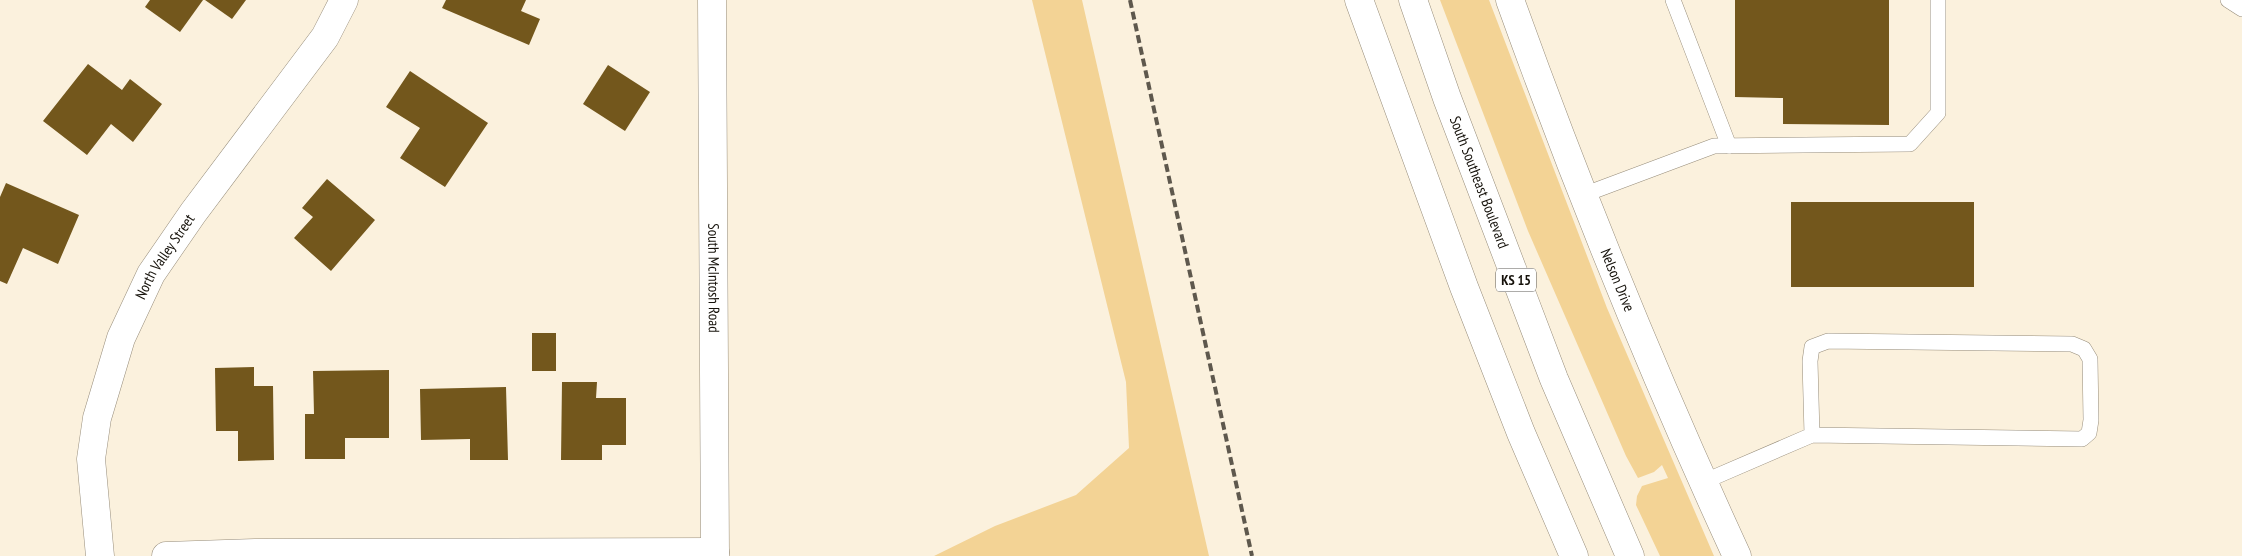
<svg xmlns="http://www.w3.org/2000/svg" width="2242" height="556" font-family="'PT Sans Narrow',sans-serif">
<style>
.green{fill:#f3d395}
.building{fill:#73571c}
.lines{fill:none;stroke-linecap:round;stroke-linejoin:round}
.service-casing{stroke:#978d7b;stroke-width:16}
.minor-casing{stroke:#978d7b;stroke-width:29}
.primary-casing{stroke:#978d7b;stroke-width:29}
.service{stroke:#fff;stroke-width:15}
.minor{stroke:#fff;stroke-width:28}
.primary{stroke:#fff;stroke-width:28}
.rail{stroke:#5e584d;stroke-width:4;stroke-dasharray:8 4;stroke-linecap:butt}
.labels{text-anchor:middle;stroke-width:5;stroke-linejoin:round;paint-order:stroke}
.shield{fill:#fff;stroke:#5b5854;stroke-width:1}
.shield-label{font-size:14px;font-weight:bold;fill:#15110a}
.street-label{font-size:15px;fill:#15110a;stroke:#fff}
</style>
<rect width="100%" height="100%" fill="#fbf1dd"/>
<!-- green -->
<g class="green">
<polygon points="1032,0 1082,0 1209,556 934,556 995,526 1076,495 1129,448 1126,382"/>
<polygon points="1440,0 1489,0 1607,308 1714,556 1660,556 1636,505 1637,496 1642,486 1668,478 1662,465 1654,472 1638,478 1626,456 1528,231"/>
</g>
<!-- building -->
<g class="building">
<polygon points="150,0 203,0 180,32 145,7"/>
<polygon points="205,0 246,0 232,19"/>
<polygon points="446,0 526,0 521,11 540,19 529,45 442,8"/>
<polygon points="1735,0 1889,0 1889,125 1783,124 1783,98 1735,97"/>
<polygon points="88,64 122,90 130,79 162,104 133,142 111,124 87,155 43,121"/>
<polygon points="608,65 650,92 625,131 583,104"/>
<polygon points="410,71 488,123 445,187 400,158 420,128 386,107"/>
<polygon points="327,179 375,220 331,271 294,238 313,217 302,208"/>
<polygon points="6,183 79,215 58,264 23,248 7,284 0,281 0,197"/>
<rect x="1791" y="202" width="183" height="85"/>
<rect x="532" y="333" width="24" height="38"/>
<polygon points="254,367 254,386 273,386 274,460 238,461 238,431 216,431 215,368"/>
<polygon points="389,370 389,438 345,438 345,459 305,459 305,414 314,414 313,371"/>
<polygon points="562,382 597,382 596,398 626,398 626,445 602,445 602,460 561,460"/>
<polygon points="506,387 508,460 470,460 470,439 421,440 420,389"/>
</g>
<g class="lines">
<!-- service casing -->
<g class="service-casing">
<g id="service">
<polyline points="1673,0 1729,146"/>
<polyline points="2228,0 2242,9"/>
<polyline points="1583,195 1714,146 1910,144 1938,113 1938,0"/>
<polyline points="1703,482 1812,435 2082,439 2089,433 2091,420 2090,359 2084,349 2072,344 1828,341 1812,347 1810,361 1812,435"/>
</g>
</g>
<!-- minor casing -->
<g class="minor-casing">
<g id="minor">
<path id="s1" d="M712 0 715 556"/>
<path id="s2" d="M1510 0C1578 189 1653 374 1737 556"/>
<path id="s3" d="M100 556 91 459 97 418 121 338 151 274 193 213 325 37 344 0"/>
<polyline points="166,556 255,553 715,552"/>
</g>
</g>
<!-- primary casing -->
<g class="primary-casing">
<g id="primary">
<polyline points="1359,0 1464,287 1521,433 1574,556"/>
<path id="s4" d="M1413 0 1447 98 1554 379 1630 556"/>
</g>
</g>
<!-- service -->
<use href="#service" class="service"/>
<!-- minor -->
<use href="#minor" class="minor"/>
<!-- primary -->
<use href="#primary" class="primary"/>
<!-- rail -->
<polyline class="rail" points="1130,0 1252,556"/>
</g>
<g class="labels">
<!-- shield labels -->
<rect class="shield" x="1496" y="268.5" width="40" height="23" rx="4"/>
<g class="shield-label">
<text x="1516" y="285">KS 15</text>
</g>
<!-- street labels -->
<g class="street-label">
<text dy="5" stroke="none"><textPath href="#s4" startOffset="194">South Southeast Boulevard</textPath></text>
<text dy="5" stroke="none"><textPath href="#s3" startOffset="315">North Valley Street</textPath></text>
<text dy="5" stroke="none"><textPath href="#s1" startOffset="278">South McIntosh Road</textPath></text>
<text dy="5" stroke="none"><textPath href="#s2" startOffset="300">Nelson Drive</textPath></text>
</g>
</g>
</svg>
